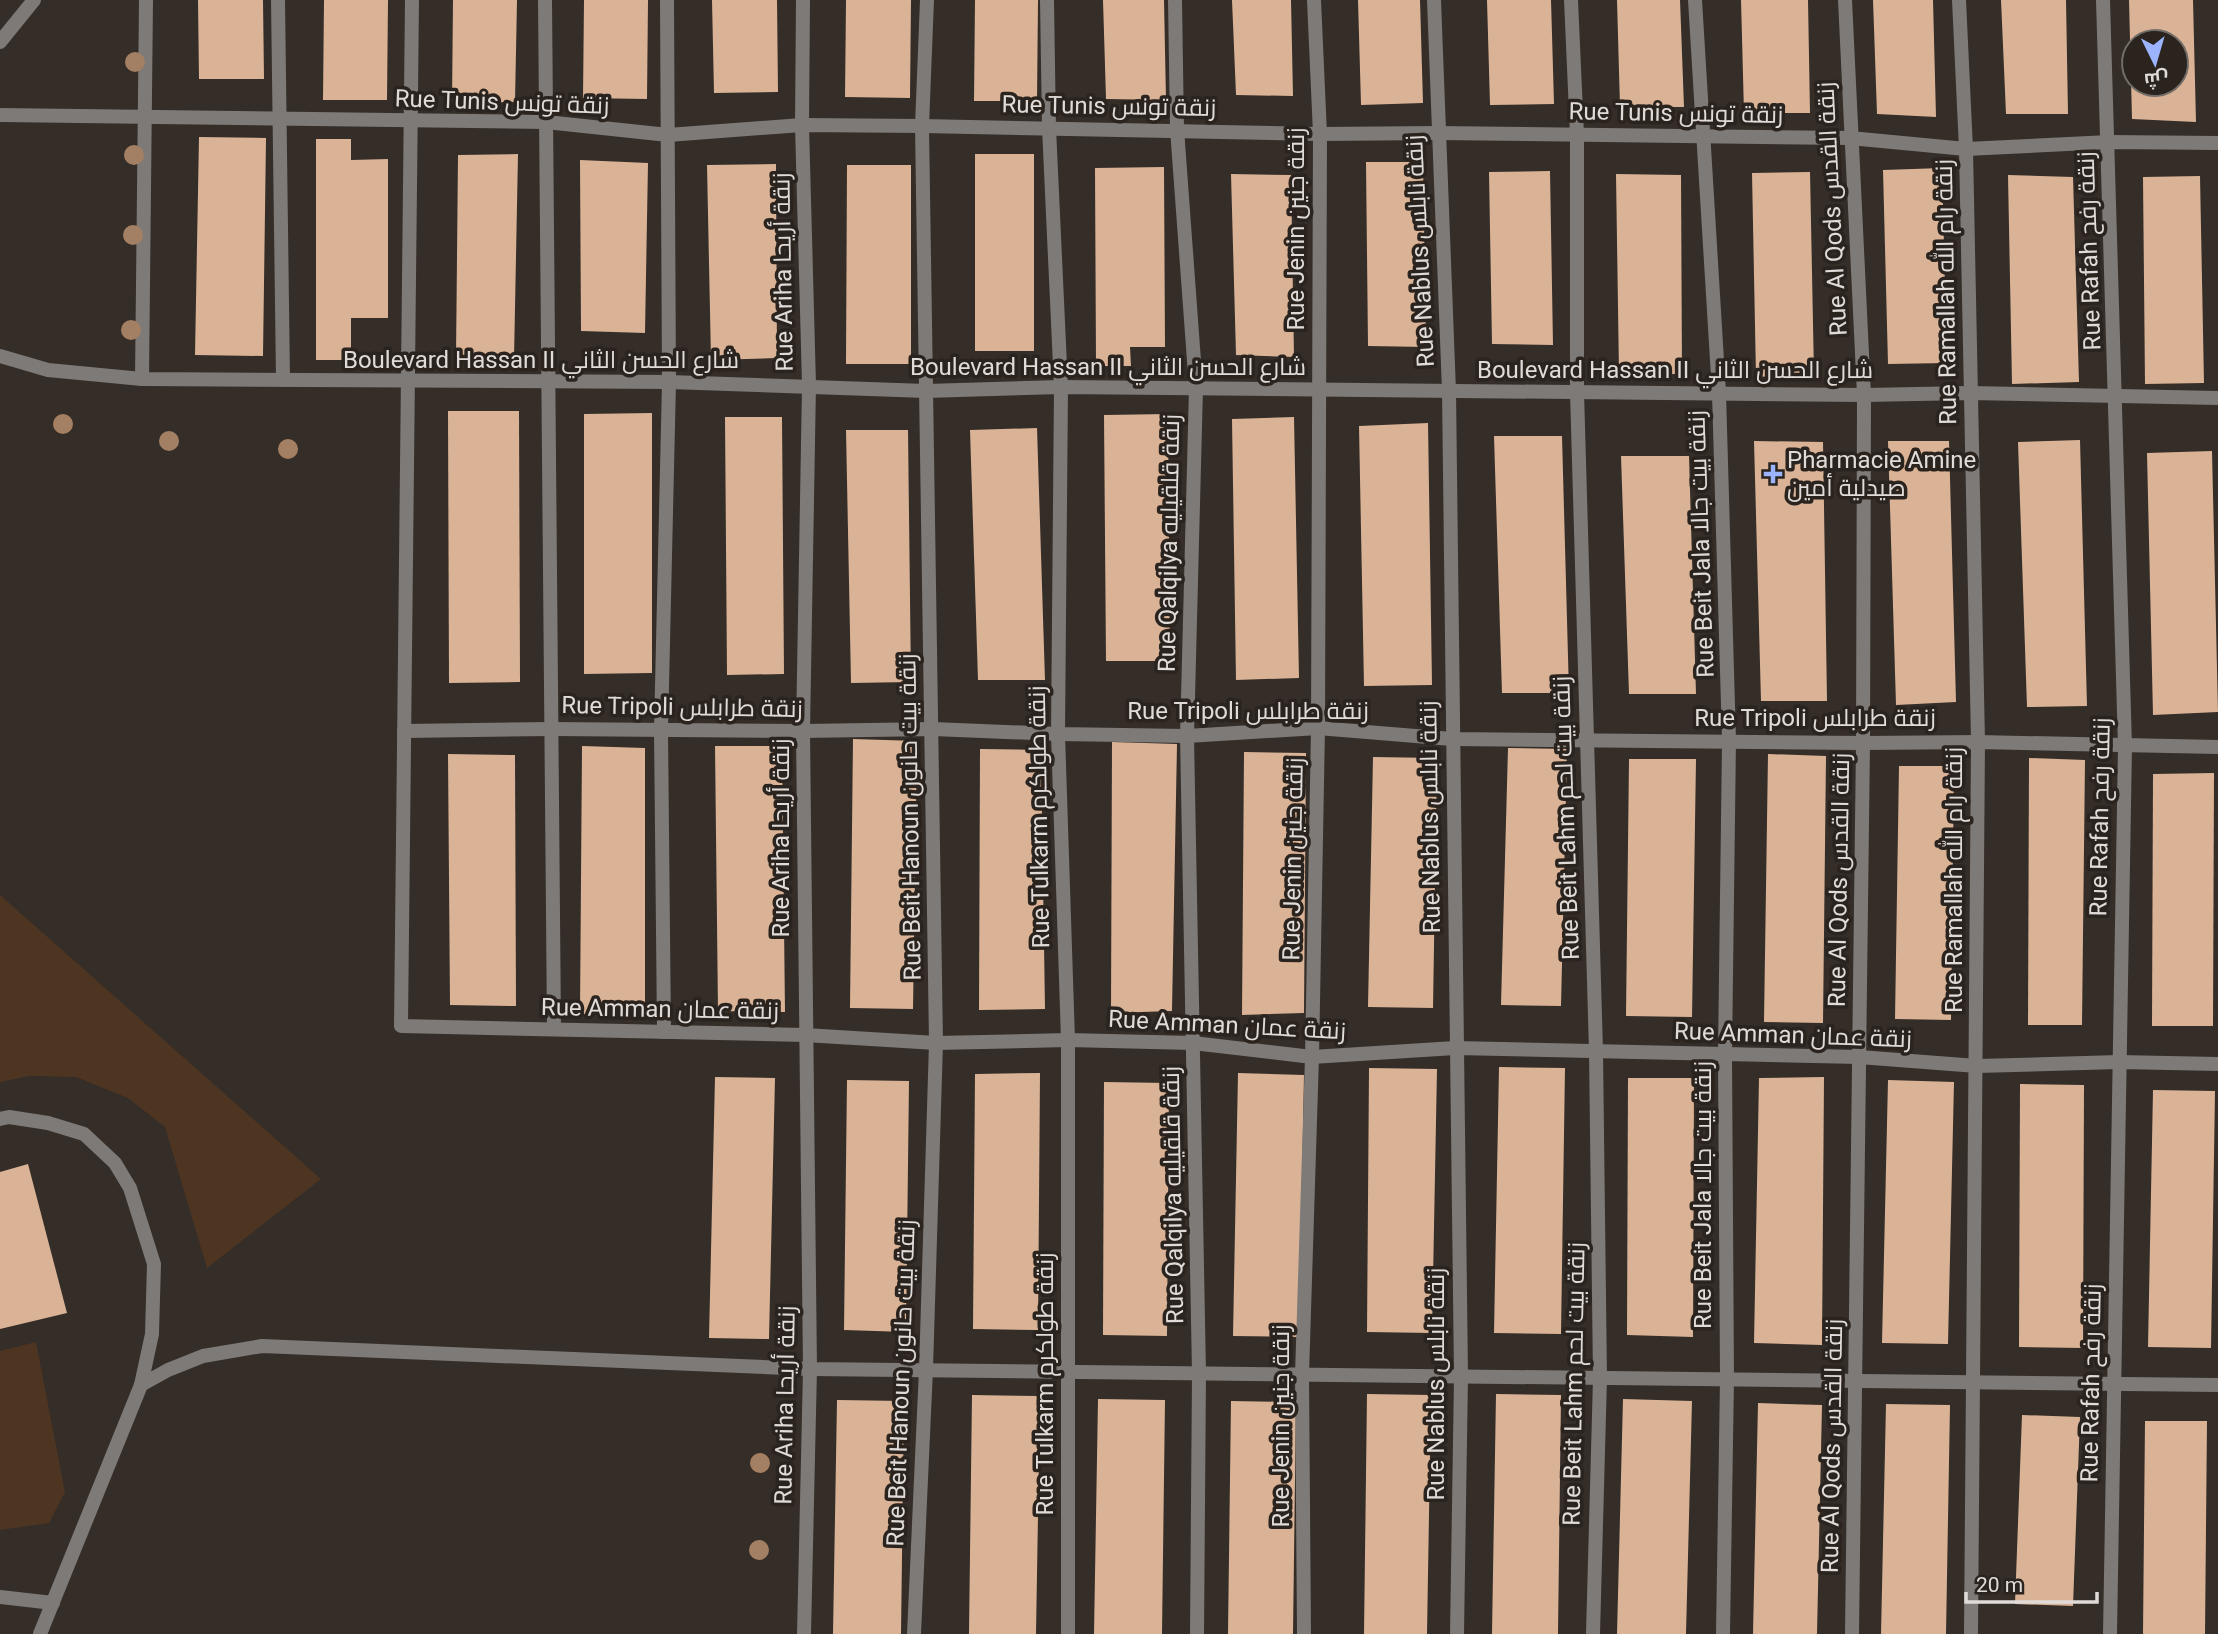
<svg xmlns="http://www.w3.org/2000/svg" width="2218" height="1634" font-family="Roboto,Cairo,sans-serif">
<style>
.green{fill:#4d3522}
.building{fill:#dab396;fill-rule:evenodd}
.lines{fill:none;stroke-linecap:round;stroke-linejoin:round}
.minor{stroke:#7d7a77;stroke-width:14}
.tree{fill:#a38064}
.poi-dot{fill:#9bb4fd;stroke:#2a231e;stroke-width:2.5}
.labels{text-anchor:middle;stroke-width:7;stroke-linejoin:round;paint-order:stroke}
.street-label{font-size:24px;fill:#e0dbd8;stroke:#2a231e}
.poi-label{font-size:24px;fill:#e0dbd8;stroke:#2a231e;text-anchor:start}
</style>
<rect width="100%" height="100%" fill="#342d28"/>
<!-- green -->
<g class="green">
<polygon points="0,895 321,1179 207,1268 165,1127 128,1098 76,1077 30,1076 0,1082"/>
<polygon points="36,1342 65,1492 49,1523 0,1530 0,1351"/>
</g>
<!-- building -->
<g class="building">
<polygon points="198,0 263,0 264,79 199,79"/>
<polygon points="324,0 388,0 387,100 323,100"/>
<polygon points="453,0 517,0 515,102 452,103"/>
<polygon points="584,0 648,0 647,99 583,98"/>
<polygon points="712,0 777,0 778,92 714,93"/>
<polygon points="846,0 911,0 910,98 845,97"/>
<polygon points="975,0 1038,0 1037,101 974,101"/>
<polygon points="1103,0 1164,0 1166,100 1106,99"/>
<polygon points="1232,0 1291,0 1293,96 1236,95"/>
<polygon points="1358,0 1420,0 1423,103 1361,105"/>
<polygon points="1487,0 1551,0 1554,104 1490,105"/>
<polygon points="1617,0 1680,0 1684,107 1620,107"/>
<polygon points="1741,0 1808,0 1810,113 1744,113"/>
<polygon points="1873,0 1933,0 1936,117 1877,114"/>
<polygon points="2001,0 2066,0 2068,114 2006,114"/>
<path d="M2129 0H2193L2196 122 2132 119ZM2134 42H2176V84H2134Z"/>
<polygon points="199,137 266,138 263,356 195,355"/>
<polygon points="316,139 351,139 351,160 388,159 388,318 351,318 351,360 316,360"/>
<polygon points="518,154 514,359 456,358 458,155"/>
<rect x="975" y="154" width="59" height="197"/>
<polygon points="580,160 648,163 645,333 581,331"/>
<polygon points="1366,162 1423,162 1426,347 1368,346"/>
<polygon points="776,164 777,358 711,360 707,165"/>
<polygon points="847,165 911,165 911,364 846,364"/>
<polygon points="1164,167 1165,347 1130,347 1131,366 1096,366 1095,168"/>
<polygon points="1942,168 1947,363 1888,364 1883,170"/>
<polygon points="1550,171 1553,345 1492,344 1489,172"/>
<polygon points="1810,172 1814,374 1756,377 1752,173"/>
<polygon points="1231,174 1291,175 1294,357 1236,355"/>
<polygon points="1616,174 1681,175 1682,374 1619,374"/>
<polygon points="2008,175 2073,177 2079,382 2012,384"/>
<polygon points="2200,176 2204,383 2145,384 2143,177"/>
<polygon points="448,411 519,411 520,682 449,683"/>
<polygon points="652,413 652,673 584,674 584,414"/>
<polygon points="1168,414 1170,661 1106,661 1104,415"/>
<polygon points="725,417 782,417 784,674 727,675"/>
<polygon points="1294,417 1299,678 1236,680 1232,419"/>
<polygon points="1428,423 1432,685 1364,686 1359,426"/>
<polygon points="1037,428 1045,680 978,680 970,430"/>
<polygon points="846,430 908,430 911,682 851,683"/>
<polygon points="1494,436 1562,436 1569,693 1502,693"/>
<polygon points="2080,440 2087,706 2027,707 2018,442"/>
<polygon points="1754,441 1823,442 1827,701 1761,701"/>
<polygon points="1888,441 1949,441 1956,702 1896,705"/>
<polygon points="2212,451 2218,712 2153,715 2147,453"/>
<polygon points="1621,456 1689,456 1696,694 1629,694"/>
<polygon points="853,739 917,741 913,1009 850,1008"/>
<polygon points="1112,742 1177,744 1172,1011 1111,1013"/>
<polygon points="582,746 645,748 645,1015 580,1014"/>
<polygon points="715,746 782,746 785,1012 718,1011"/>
<polygon points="1508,748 1567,749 1561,1006 1501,1005"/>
<polygon points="980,749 1041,750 1045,1009 979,1010"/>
<polygon points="1244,752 1306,753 1304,1013 1242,1015"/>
<polygon points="448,754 515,755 516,1006 450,1005"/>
<polygon points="1768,754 1826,756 1823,1023 1764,1022"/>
<polygon points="1373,757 1437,758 1433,1008 1368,1007"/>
<polygon points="2029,758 2085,760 2082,1025 2028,1025"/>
<polygon points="1629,759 1696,759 1692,1017 1626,1016"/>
<polygon points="1899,766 1954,766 1951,1020 1895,1019"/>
<polygon points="2214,773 2213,1026 2152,1026 2153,774"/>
<polygon points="1499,1067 1565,1068 1561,1334 1494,1333"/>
<polygon points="1369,1068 1437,1069 1432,1333 1367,1332"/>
<polygon points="1040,1073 1038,1330 973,1329 975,1074"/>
<polygon points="1238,1073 1304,1075 1299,1337 1233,1336"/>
<polygon points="715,1077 775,1078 769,1339 709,1338"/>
<polygon points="1824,1077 1822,1345 1754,1343 1759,1078"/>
<polygon points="1628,1078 1694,1078 1693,1337 1627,1335"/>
<polygon points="847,1080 909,1081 906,1332 844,1330"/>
<polygon points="1888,1080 1954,1082 1948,1344 1882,1343"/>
<polygon points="1104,1082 1169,1083 1167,1336 1103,1335"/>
<polygon points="2020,1084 2084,1085 2083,1348 2019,1347"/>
<polygon points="2153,1090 2215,1091 2211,1348 2148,1347"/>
<polygon points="28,1164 67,1313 0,1329 0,1172"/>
<polygon points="1367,1394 1431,1395 1427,1634 1364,1634"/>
<polygon points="1496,1394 1561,1395 1558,1634 1492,1634"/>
<polygon points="972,1395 1040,1396 1036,1634 969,1634"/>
<polygon points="1098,1399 1165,1400 1162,1634 1094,1634"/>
<polygon points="1623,1399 1692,1401 1686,1634 1617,1634"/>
<polygon points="837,1400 904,1401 901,1634 833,1634"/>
<polygon points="1231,1401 1296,1402 1293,1634 1228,1634"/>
<polygon points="1758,1403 1822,1405 1817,1634 1753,1634"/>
<polygon points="1886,1404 1950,1405 1946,1634 1881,1634"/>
<polygon points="2022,1415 2080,1417 2073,1606 2015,1604"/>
<polygon points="2145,1421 2207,1421 2205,1634 2143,1634"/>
</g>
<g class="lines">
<!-- minor -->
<g class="minor">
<polyline points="278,0 283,380"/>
<polyline points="412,0 401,1026 805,1035 936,1043 1068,1040 1193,1043 1312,1057 1455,1048 1859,1057 1977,1066 2119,1062 2218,1064"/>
<polyline points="545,0 554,1029"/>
<polyline points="803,0 802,125 809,385 803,731 810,1369 804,1634"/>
<polyline points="1047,0 1049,128 1061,387 1058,734 1068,1040 1068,1634"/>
<polyline points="1175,0 1177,129 1196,388 1187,736 1199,1373 1197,1634"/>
<polyline points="1434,0 1449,391 1461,1376 1457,1634"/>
<polyline points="1571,0 1577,135 1577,392 1596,1051 1600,1378 1593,1634"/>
<polyline points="1695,0 1719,393 1729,740 1725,1054 1727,1379 1723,1634"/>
<polyline points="1845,0 1864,395 1863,743 1852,1634"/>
<polyline points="1959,0 1966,149 1978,742 1971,1634"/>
<polyline points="2103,0 2125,746 2110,1634"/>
<polyline points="0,42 34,0"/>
<polyline points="0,115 546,122 668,135 802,125 922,126 1320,134 1437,133 1850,138 1966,149 2109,142 2218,143"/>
<polyline points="0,356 48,370 142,379 669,382 926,391 1061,387 1864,395 1970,393 2218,398"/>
<polyline points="142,379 146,0"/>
<polyline points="404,731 551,729 803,731 933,729 1058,734 1187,736 1318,728 1452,739 1863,743 1978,742 2218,747"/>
<polyline points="664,1032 661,730 669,382 667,0"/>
<polyline points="0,1119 9,1117 48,1123 84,1134 115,1163 130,1188 154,1264 152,1334 141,1385"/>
<polyline points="0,1597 53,1603"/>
<polyline points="40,1634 141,1385 168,1370 203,1356 262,1346 810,1369 2218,1385"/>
<polyline points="914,1634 926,1369 936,1043 922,126 927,0"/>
<polyline points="1304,1634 1302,1375 1312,1057 1318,728 1320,134 1314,0"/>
</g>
</g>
<!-- trees -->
<g class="tree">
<circle cx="135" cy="62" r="10"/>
<circle cx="134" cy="155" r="10"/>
<circle cx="133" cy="235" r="10"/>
<circle cx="131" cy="330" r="10"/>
<circle cx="63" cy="424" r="10"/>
<circle cx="169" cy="441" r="10"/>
<circle cx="288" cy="449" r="10"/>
<circle cx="760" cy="1463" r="10"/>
<circle cx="759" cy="1550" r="10"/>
</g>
<!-- markers -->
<path class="poi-dot" d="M1769.5 463.5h7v7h7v7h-7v7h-7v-7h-7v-7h7z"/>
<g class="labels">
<!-- street labels -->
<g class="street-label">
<text transform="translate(502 102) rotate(2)" y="8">Rue Tunis زنقة تونس</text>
<text transform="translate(1109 106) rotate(1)" y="8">Rue Tunis زنقة تونس</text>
<text transform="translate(1676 113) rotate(1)" y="8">Rue Tunis زنقة تونس</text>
<text transform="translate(1832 209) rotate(-93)" y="8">Rue Al Qods زنقة القدس</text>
<text transform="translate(1296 229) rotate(-90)" y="8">Rue Jenin زنقة جنين</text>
<text transform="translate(1420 251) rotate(-93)" y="8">Rue Nablus زنقة نابلس</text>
<text transform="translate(2089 251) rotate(-92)" y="8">Rue Rafah زنقة رفح</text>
<text transform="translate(783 272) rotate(-91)" y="8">Rue Ariha زنقة أريحا</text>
<text transform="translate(1946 292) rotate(-91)" y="8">Rue Ramallah زنقة رام الله</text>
<text x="541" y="368">Boulevard Hassan II شارع الحسن الثاني</text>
<text x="1108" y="375">Boulevard Hassan II شارع الحسن الثاني</text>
<text x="1675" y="378">Boulevard Hassan II شارع الحسن الثاني</text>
<text transform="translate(1169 543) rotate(-89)" y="8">Rue Qalqilya زنقة قلقيليه</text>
<text transform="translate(1701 544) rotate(-92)" y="8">Rue Beit Jala زنقة بيت جالا</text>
<text transform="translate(682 707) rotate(1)" y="8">Rue Tripoli زنقة طرابلس</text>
<text x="1248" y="719">Rue Tripoli زنقة طرابلس</text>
<text x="1815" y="726">Rue Tripoli زنقة طرابلس</text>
<text transform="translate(910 817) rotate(-91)" y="8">Rue Beit Hanoun زنقة بيت حانون</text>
<text transform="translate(1039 817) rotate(-91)" y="8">Rue Tulkarm زنقة طولكرم</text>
<text transform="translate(1430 817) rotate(-91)" y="8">Rue Nablus زنقة نابلس</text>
<text transform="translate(2100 817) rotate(-89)" y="8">Rue Rafah زنقة رفح</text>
<text transform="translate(1566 818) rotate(-92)" y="8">Rue Beit Lahm زنقة بيت لحم</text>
<text transform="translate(781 838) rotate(-90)" y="8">Rue Ariha زنقة أريحا</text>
<text transform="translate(1293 859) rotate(-89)" y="8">Rue Jenin زنقة جنين</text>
<text transform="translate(1839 880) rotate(-89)" y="8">Rue Al Qods زنقة القدس</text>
<text transform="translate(1954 880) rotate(-90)" y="8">Rue Ramallah زنقة رام الله</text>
<text transform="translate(660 1009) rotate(1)" y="8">Rue Amman زنقة عمان</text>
<text transform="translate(1227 1025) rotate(3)" y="8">Rue Amman زنقة عمان</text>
<text transform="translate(1793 1035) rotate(2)" y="8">Rue Amman زنقة عمان</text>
<text transform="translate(1173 1195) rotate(-91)" y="8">Rue Qalqilya زنقة قلقيليه</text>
<text transform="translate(1703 1195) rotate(-90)" y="8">Rue Beit Jala زنقة بيت جالا</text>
<text transform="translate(901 1383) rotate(-88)" y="8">Rue Beit Hanoun زنقة بيت حانون</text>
<text transform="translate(2091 1383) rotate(-89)" y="8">Rue Rafah زنقة رفح</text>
<text transform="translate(1045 1384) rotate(-90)" y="8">Rue Tulkarm زنقة طولكرم</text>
<text transform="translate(1436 1384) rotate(-90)" y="8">Rue Nablus زنقة نابلس</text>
<text transform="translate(1574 1384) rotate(-89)" y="8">Rue Beit Lahm زنقة بيت لحم</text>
<text transform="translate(785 1405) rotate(-89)" y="8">Rue Ariha زنقة أريحا</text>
<text transform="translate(1281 1426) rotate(-90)" y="8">Rue Jenin زنقة جنين</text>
<text transform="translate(1832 1446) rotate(-89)" y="8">Rue Al Qods زنقة القدس</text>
</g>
<!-- poi labels -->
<g class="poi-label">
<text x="1787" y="468">Pharmacie Amine<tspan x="1787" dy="28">صيدلية أمين</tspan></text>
</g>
</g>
<!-- north arrow -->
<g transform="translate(2155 63) rotate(175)"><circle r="33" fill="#2a231e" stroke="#736d68" stroke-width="2"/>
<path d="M0-5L12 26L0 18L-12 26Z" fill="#9bb4fd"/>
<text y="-10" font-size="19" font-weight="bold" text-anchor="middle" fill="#e0dbd8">ش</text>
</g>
<!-- scale -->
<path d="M1966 1592v10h131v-10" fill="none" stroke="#e0dbd8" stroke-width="3.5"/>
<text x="1976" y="1592" font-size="21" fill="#e0dbd8" stroke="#2a231e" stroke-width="5" paint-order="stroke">20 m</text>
</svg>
